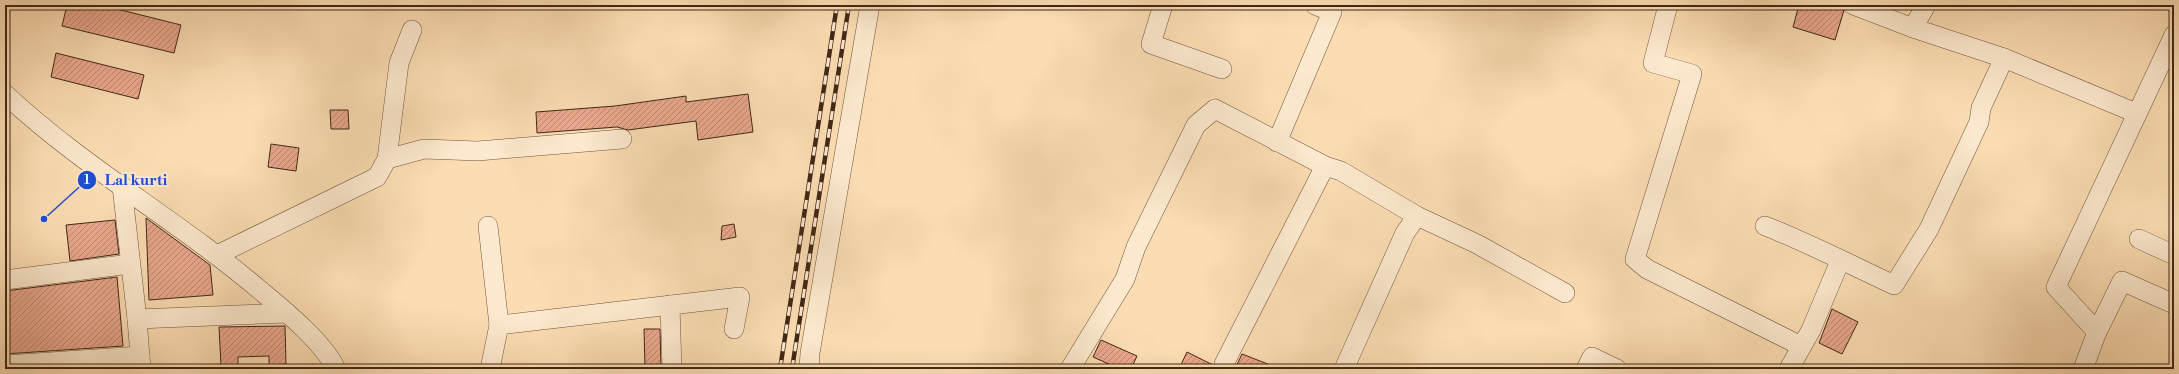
<svg xmlns="http://www.w3.org/2000/svg" width="2179" height="374" font-family="'Libre Bodoni',serif">
<style>
.building{fill:url(#building-hatch);stroke:#402816}
.lines{fill:none;stroke-linecap:round;stroke-linejoin:round}
.minor-casing{stroke:#6f553d;stroke-width:20}
.minor{stroke:#fde9ce;stroke-width:19}
.rail-casing{stroke:#402816;stroke-width:4.5}
.rail{stroke:#fde9ce;stroke-width:3;stroke-dasharray:9;stroke-linecap:butt}
.leader{fill:none;stroke:#1d4ed8;stroke-width:1.5}
.callout-dot{fill:#1d4ed8;stroke:#fde9ce;stroke-width:1.5}
.mark-label{font-size:12px;text-anchor:middle;font-weight:bold;fill:#fff}
.callout-label{font-size:15px;text-anchor:middle;font-weight:bold;fill:#1d4ed8;stroke:#fde9ce;stroke-width:4;stroke-linejoin:round;paint-order:stroke}
</style>
<defs>
<pattern id="building-hatch" width="6" height="6" patternUnits="userSpaceOnUse"><rect width="6" height="6" fill="#eba88e"/><path d="M-1 1l2-2M0 6l6-6M5 7l2-2" fill="none" stroke="#c08973"/></pattern>
</defs>
<rect width="100%" height="100%" fill="#fcddb3"/>
<filter id="stains"><feTurbulence type="fractalNoise" baseFrequency=".005" numOctaves="4"/><feColorMatrix values="0 0 0 0 .2 0 0 0 0 .09 0 0 0 0 .02 0 0 0 .5 -.17"/></filter>
<radialGradient id="worn" r=".72"><stop offset=".6" stop-color="#630" stop-opacity="0"/><stop offset="1" stop-color="#630" stop-opacity=".3"/></radialGradient>
<!-- building -->
<g class="building">
<polygon points="67,5 101,5 181,25 174,53 62,26"/>
<polygon points="1799,5 1842,5 1844,10 1835,40 1793,27"/>
<polygon points="56,53 144,75 138,99 51,77"/>
<polygon points="748,94 753,132 698,140 696,121 628,130 617,127 537,133 536,112 615,106 686,96 686,102"/>
<polygon points="330,110 348,110 349,129 331,129"/>
<polygon points="271,144 299,148 296,171 268,167"/>
<polygon points="146,218 210,265 213,295 149,300"/>
<polygon points="115,220 119,254 70,261 66,225"/>
<polygon points="734,224 736,237 721,240 722,226"/>
<polygon points="117,277 123,346 5,354 5,291"/>
<polygon points="1832,309 1858,322 1842,354 1819,343"/>
<polygon points="285,326 286,364 269,365 269,356 238,357 238,366 221,366 219,327"/>
<polygon points="644,329 660,329 661,369 645,369"/>
<polygon points="1101,340 1137,356 1131,369 1109,369 1111,365 1093,357"/>
<polygon points="1187,352 1213,365 1213,369 1179,369"/>
<polygon points="1242,354 1278,368 1278,369 1235,369"/>
</g>
<g class="lines">
<!-- minor casing -->
<g class="minor-casing">
<g id="minor">
<polyline points="1163,5 1151,44 1222,69"/>
<polyline points="1668,5 1653,63 1692,74 1635,259 1647,269 1801,346"/>
<polyline points="1853,5 1913,28 2004,58 2136,113"/>
<polyline points="1913,28 1926,5"/>
<path d="M5 94C84 168 179 221 261 291 285 311 323 342 336 369"/>
<polyline points="1277,142 1332,12 1315,5"/>
<polyline points="387,159 424,149 478,151 622,139"/>
<polyline points="122,186 137,319 287,313"/>
<polyline points="488,226 499,325"/>
<path d="M1765 226C1809 243 1851 265 1894 285L1929 229 1979 122 1981 108 2004 58"/>
<polyline points="2139,239 2174,255"/>
<polyline points="217,255 377,177 387,159 399,63 412,30"/>
<polyline points="5,280 130,264"/>
<polyline points="670,305 672,369"/>
<polyline points="137,319 141,369"/>
<polyline points="2097,332 2122,281 2174,304"/>
<polyline points="5,365 140,356"/>
<polyline points="490,369 499,325 740,297 734,329"/>
<polyline points="809,369 810,353 870,5"/>
<polyline points="1070,369 1125,279 1136,247 1196,125 1215,109 1325,166 1341,171 1417,216 1477,244 1565,293"/>
<polyline points="1224,369 1224,364 1325,166"/>
<polyline points="1344,369 1405,233 1417,216"/>
<polyline points="1586,369 1592,357 1617,369"/>
<polyline points="1789,369 1811,330 1840,261"/>
<polyline points="2083,369 2097,332 2056,287 2174,35"/>
</g>
</g>
<!-- minor -->
<use href="#minor" class="minor"/>
<!-- rail casing -->
<g class="rail-casing">
<g id="rail">
<polyline points="780,369 837,5"/>
<polyline points="792,369 849,5"/>
</g>
</g>
<!-- rail -->
<use href="#rail" class="rail"/>
</g>
<!-- callouts -->
<path class="leader" d="M44 219L87 180"/>
<g class="callout-dot">
<circle cx="44" cy="219" r="4"/>
<circle cx="87" cy="180" r="10"/>
</g>
<g class="mark-label">
<text x="87" y="184">1</text>
</g>
<g class="callout-label">
<text x="136" y="185">Lal kurti</text>
</g>
<!-- margin -->
<rect width="2179" height="374" fill="none" stroke="#fcddb3" stroke-width="20"/>
<rect x="6" y="6" width="2167" height="362" fill="none" stroke="#402816" stroke-width="2"/>
<rect x="10" y="10" width="2159" height="354" fill="none" stroke="#402816"/>
<rect width="100%" height="100%" filter="url(#stains)"/>
<rect width="100%" height="100%" fill="url(#worn)"/>
</svg>
